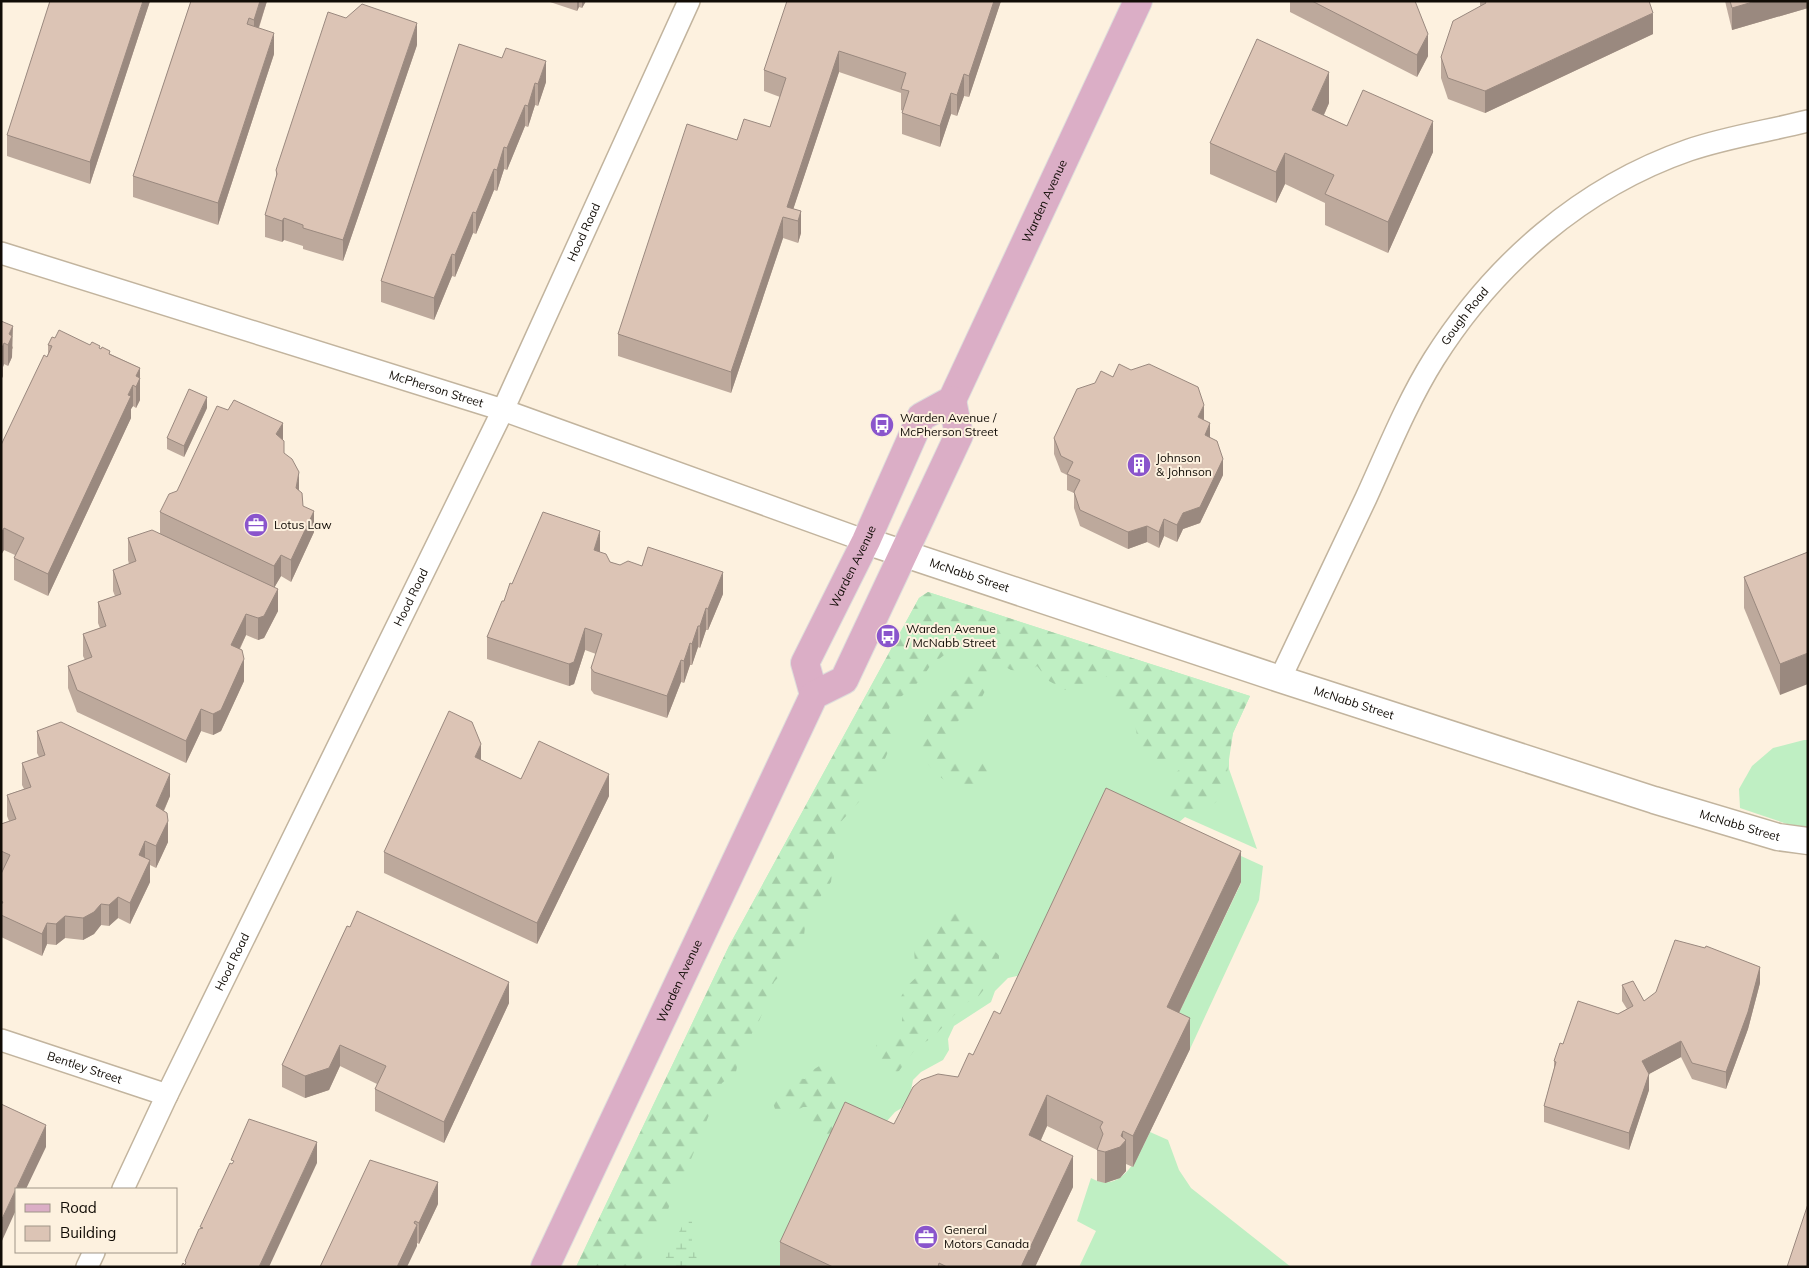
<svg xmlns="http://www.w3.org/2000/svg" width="1809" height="1268" font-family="Mulish,sans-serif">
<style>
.grass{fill:#bfefc3}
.forest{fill:url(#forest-firs)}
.wetland{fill:url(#wetland-marsh)}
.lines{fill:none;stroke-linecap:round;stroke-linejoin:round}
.minor-casing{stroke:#c2b49e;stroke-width:24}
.tertiary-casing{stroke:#c2b49e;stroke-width:29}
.primary-casing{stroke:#dedddc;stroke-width:30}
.minor{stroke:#fff;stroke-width:21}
.tertiary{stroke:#fff;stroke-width:26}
.primary{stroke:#dbaec6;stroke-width:28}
.wall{fill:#bda99c}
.shaded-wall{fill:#9a897f}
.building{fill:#dcc4b5;stroke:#9a897f}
.labels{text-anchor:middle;stroke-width:4;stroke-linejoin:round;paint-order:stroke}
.street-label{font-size:12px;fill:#110c06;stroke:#fdf1df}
.poi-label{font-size:12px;fill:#110c06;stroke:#fdf1df;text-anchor:start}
</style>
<defs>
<pattern id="forest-firs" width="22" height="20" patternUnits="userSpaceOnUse" patternTransform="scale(1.25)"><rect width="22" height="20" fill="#bfefc3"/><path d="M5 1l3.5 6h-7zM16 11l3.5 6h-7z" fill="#a3cca6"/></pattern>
<pattern id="wetland-marsh" width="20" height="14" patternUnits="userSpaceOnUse" patternTransform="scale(1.25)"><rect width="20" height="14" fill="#bfefc3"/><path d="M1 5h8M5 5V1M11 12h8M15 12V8" fill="none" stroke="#a3cca6"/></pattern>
</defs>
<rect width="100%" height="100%" fill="#fdf1df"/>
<!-- grass -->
<g class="grass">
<polygon points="928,592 1250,696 1233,733 1229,750 1229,769 1257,849 1185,817 1156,842 1034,972 1008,978 995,991 991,1002 954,1026 948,1039 949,1050 943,1060 921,1072 913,1080 910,1095 905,1106 895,1112 887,1121 783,1267 576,1267 729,946 919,598"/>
<polygon points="1804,740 1808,740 1808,829 1796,827 1740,808 1739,789 1752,766 1773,748"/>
<polygon points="1188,832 1263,866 1259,900 1190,1049 1167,1038 1241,883"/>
<path d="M1150 1132 1168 1140 1179 1170 1191 1188 1291 1267H1079L1096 1231 1077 1221 1091 1178C1123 1196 1139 1154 1150 1132Z"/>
</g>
<!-- forest -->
<g class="forest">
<path d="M928 592 1250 696 1233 733 1224 793 1214 804 1194 813 1178 810 1166 792 1172 776 1187 763 1177 759 1156 767 1142 759 1133 716 1114 709 1111 678 1103 676 1092 683 1065 690 1049 681 1037 666 1029 672 1011 670 998 663 992 670 988 685 977 707 961 718 949 731 948 751 962 762 988 756 995 764C983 804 943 788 926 761 923 756 921 745 920 739 919 722 931 706 944 697 948 694 953 693 957 689 962 683 981 657 981 651L952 649 930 666 921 680 890 706 885 719 892 727 890 747 874 785 838 825 831 882 806 917 804 936 789 952 785 970 774 982 760 1019 739 1057 736 1072 722 1083 689 1164 675 1188 667 1213 659 1227 649 1239 647 1251 635 1267H576L729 946 919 598Z"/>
<polygon points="956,907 968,915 981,939 999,955 999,970 978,997 966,1003 933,1037 916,1048 899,1071 889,1078 878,1066 876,1044 902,1030 902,1015 899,1000 908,985 921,973 915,965 914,948 934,927 941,911"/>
<path d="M821 1065 833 1067 840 1079 838 1093 850 1113C841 1126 833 1137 815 1136L809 1123 812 1112 811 1107H803L790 1114 775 1109 771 1097C781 1083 787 1077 805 1079L811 1071Z"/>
</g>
<!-- wetland -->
<polygon class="wetland" points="688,1215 692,1221 692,1241 699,1267 664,1267 666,1257"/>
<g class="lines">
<!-- minor casing -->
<g class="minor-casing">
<g id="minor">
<path id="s1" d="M1 253 503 410 866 541"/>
<path id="s2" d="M1280 679C1309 619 1337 558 1366 498 1387 452 1407 402 1434 359 1494 264 1582 187 1689 150 1727 137 1768 131 1808 121"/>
<path id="s3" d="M1 1040 167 1095"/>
<path id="s4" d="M123 1189 167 1095 503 410 689 1"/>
<polyline points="87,1267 94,1252"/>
</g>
</g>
<!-- tertiary casing -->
<g class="tertiary-casing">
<g id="tertiary">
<path id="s5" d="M866 541 1280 679 1654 800 1778 837 1808 841"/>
</g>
</g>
<!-- primary casing -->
<g class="primary-casing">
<g id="primary">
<path id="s6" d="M814 695 805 663 866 541 921 417 952 400 1138 1"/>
<path id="s7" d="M545 1267 814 695 844 680 922 514 959 435 952 400"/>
</g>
</g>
<!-- minor -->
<use href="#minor" class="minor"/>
<!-- tertiary -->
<use href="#tertiary" class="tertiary"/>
<!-- primary -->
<use href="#primary" class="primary"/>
</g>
<!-- wall -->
<g class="wall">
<polygon points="150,1 90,184 7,156 7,135"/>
<polygon points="191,1 267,1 259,28 274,54 218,225 133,197 133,176"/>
<polygon points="547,1 586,1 582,8 579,7 577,11"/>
<polygon points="1001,1 969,97 964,96 957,116 951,114 940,147 902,134 902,113 903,111 901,110 901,93 839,72 793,209 801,211 801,233 798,243 783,238 731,393 618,356 618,334 737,140 770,127 780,97 764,91 764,70"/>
<polygon points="1290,1 1415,1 1428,56 1417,77 1290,12"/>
<polygon points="1480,1 1649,1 1653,34 1485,113 1448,99 1441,78 1441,57 1480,7"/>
<polygon points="1725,1 1808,1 1808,8 1732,30"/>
<polygon points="459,44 546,82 538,106 535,105 528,127 525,126 507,170 504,169 497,191 494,190 476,234 473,233 455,277 452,276 434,320 381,302 381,281"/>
<polygon points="417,45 343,261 303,249 303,246 284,240 282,242 265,237 265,215 276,180 276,170"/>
<polygon points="1329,103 1324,115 1347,126 1433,152 1388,253 1325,225 1325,203 1285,184 1276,203 1210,174 1210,143"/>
<polygon points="1,321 13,348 12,349 12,357 8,366 4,364 3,367 3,376 1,380"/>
<polygon points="48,345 100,349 140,368 140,400 136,408 133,406 131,409 131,418 48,596 14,580 14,558 15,555 4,550 1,555 1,445 48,354"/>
<polygon points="207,408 184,457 167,449 167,438"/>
<polygon points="1204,420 1223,475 1200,523 1183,529 1177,542 1164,536 1159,548 1147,542 1128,549 1080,526 1074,508 1074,493 1067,490 1067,475 1061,472 1054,454 1054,438"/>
<polygon points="283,440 284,453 299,490 303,506 314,532 291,582 281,576 274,588 278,611 264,638 258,640 246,635 240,649 244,681 221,731 213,735 201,731 186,763 77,712 68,688 68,666 85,660 83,656 83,634 100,628 98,623 98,602 115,596 113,591 113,570 129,564 128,560 128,538 160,533 160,512 177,491"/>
<polygon points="600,552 610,562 620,565 723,594 708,630 706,630 700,648 698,647 692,665 690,665 684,683 681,682 667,718 594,694 591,690 591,668 596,654 585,650 574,684 569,686 487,659 487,637 512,584"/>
<polygon points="1808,552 1780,695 1744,608 1744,577"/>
<polygon points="37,731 170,796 164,811 168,842 156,868 150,865 150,882 130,924 118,918 109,926 101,925 94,934 83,940 65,938 56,945 47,944 42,956 1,937 1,824 9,821 7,816 7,795 24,789 22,785 22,763 39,757 37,753"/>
<polygon points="481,760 521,779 609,796 537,944 384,873 384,852"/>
<polygon points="1241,882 1179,1013 1190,1049 1133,1167 1126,1164 1126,1171 1120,1178 1105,1183 1097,1181 1097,1150 1047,1126 1041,1140 1073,1187 1035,1267 780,1267 780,1242 894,1124 958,1077 973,1055 1000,1014"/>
<polygon points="347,926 509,1003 444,1143 375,1111 375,1089 377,1084 340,1066 329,1090 305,1098 282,1087 282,1065"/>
<polygon points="1760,983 1748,1029 1726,1089 1692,1079 1681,1057 1649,1074 1649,1090 1629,1150 1544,1122 1544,1106 1554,1069 1554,1061 1563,1044 1627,1009 1622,1001 1622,985 1644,1001"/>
<polygon points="438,1204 419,1244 417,1243 417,1246 320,1267"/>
</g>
<!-- shaded-wall -->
<g class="shaded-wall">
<polygon points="143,1 150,1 90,184 90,162"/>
<polygon points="260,1 267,1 254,42 254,20"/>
<polygon points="577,1 579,1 579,7 577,11"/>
<polygon points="582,1 586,1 582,8"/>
<polygon points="994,1 1001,1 969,97 969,76"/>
<polygon points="1756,1 1808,1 1808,8 1732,30 1732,8"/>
<polygon points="1653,13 1653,34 1485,113 1485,91"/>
<polygon points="417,23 417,45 343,261 343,240"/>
<polygon points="274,33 274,54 218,225 218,203"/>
<polygon points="1428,34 1428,56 1417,77 1417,55"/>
<polygon points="839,51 839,72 790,219 787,207"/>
<polygon points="546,61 546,82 538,106 538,84"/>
<polygon points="1329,72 1329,103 1312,141 1312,110"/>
<polygon points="964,74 964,96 957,116 957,95"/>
<polygon points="535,83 535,105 528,127 528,106"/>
<polygon points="951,93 951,114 940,147 940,126"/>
<polygon points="525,105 525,126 507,170 507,148"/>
<polygon points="1433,121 1433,152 1388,253 1388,222"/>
<polygon points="504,147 504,169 497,191 497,170"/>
<polygon points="1285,153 1285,184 1276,203 1276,172"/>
<polygon points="494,169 494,190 476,234 476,213"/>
<polygon points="801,211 801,233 798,243 798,221"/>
<polygon points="473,212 473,233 455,277 455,255"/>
<polygon points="783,217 783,238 731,393 731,372"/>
<polygon points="284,218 284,240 282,242 282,221"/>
<polygon points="452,254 452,276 434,320 434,298"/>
<polygon points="13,326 12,357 8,366 8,345 9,334"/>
<polygon points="4,343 4,364 3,367 3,376 1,380 1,350"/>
<polygon points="140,368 140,400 136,408 136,376"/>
<polygon points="133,385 133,406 131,409 131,418 48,596 48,574"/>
<polygon points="207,397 207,408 184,457 184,446"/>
<polygon points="1204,405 1204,421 1198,417"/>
<polygon points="283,423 283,445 276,434"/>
<polygon points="1210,423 1210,439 1205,435"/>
<polygon points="1223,459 1223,475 1200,523 1183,529 1177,542 1177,525 1183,513"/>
<polygon points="299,472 299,493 296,488"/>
<polygon points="314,511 314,532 291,582 291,560"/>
<polygon points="1164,519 1164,536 1159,548 1159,532"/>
<polygon points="1147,526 1147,542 1128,549 1128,532"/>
<polygon points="4,528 4,550 1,555 1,533"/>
<polygon points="600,531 600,553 594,550"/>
<polygon points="281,555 281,576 274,588 274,566"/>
<polygon points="723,572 723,594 708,630 708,609"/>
<polygon points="278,589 278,611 264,638 258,640 258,618"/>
<polygon points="706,608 706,630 700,648 700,626"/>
<polygon points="246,614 246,635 231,666 231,645"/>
<polygon points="698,626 698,647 692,665 692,644"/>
<polygon points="585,628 585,650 574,684 569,686 569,664"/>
<polygon points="690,643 690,665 684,683 684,661"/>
<polygon points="1808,653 1808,684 1780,695 1780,664"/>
<polygon points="244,659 244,681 221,731 213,735 213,714"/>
<polygon points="681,660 681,682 667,718 667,696"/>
<polygon points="201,709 201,731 186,763 186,741"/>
<polygon points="481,744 481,765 475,757"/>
<polygon points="170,774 170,796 156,828 156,806"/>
<polygon points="609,774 609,796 537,944 537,923"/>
<polygon points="168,821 168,842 156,868 156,846"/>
<polygon points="145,841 145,862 139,855"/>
<polygon points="1241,851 1241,882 1167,1038 1167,1007"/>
<polygon points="150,860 150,882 130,924 130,903"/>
<polygon points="118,897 118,918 109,926 109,905"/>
<polygon points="101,904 101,925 94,934 83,940 83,918"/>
<polygon points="65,916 65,938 56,945 56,924"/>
<polygon points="47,923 47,944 42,956 42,934"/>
<polygon points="1760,967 1760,983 1748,1029 1726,1089 1726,1072"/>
<polygon points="509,982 509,1003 444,1143 444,1122"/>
<polygon points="1190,1018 1190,1049 1133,1167 1133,1136"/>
<polygon points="1681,1041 1681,1057 1649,1074 1649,1090 1629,1150 1629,1133 1642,1061"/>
<polygon points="340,1045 340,1066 329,1090 305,1098 305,1076"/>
<polygon points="1047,1095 1047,1126 1029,1166 1029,1135"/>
<polygon points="46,1125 46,1147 26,1189 16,1189 16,1210 1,1243 1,1221"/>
<polygon points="1123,1131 1123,1144 1126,1140 1126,1171 1120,1178 1105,1183 1105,1152 1121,1136"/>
<polygon points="317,1142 317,1163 269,1267 259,1267"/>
<polygon points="1073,1156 1073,1187 1035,1267 1021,1267"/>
<polygon points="438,1182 438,1204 419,1244 419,1223"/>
<polygon points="415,1221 415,1229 417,1225 417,1246 407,1267 397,1267"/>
</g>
<!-- building -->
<g class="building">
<polygon points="50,1 143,1 90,162 7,135"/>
<polygon points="191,1 260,1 254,20 249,18 247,24 274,33 218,203 133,176"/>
<polygon points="787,1 994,1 969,76 964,74 957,95 951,93 940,126 902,113 909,91 901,89 906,73 839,51 787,207 801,211 798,221 783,217 731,372 618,334 687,124 737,140 744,119 770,127 786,78 764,70"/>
<polygon points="1312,1 1415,1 1428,34 1417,55"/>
<polygon points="1485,1 1649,1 1653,13 1485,91 1448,78 1441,57 1453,21 1486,3"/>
<polygon points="1730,1 1756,1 1732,8"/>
<polygon points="362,4 417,23 343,240 303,228 303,225 284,218 282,221 265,215 277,174 276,170 328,12 346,18"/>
<polygon points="1257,39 1329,72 1312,110 1347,126 1363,90 1433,121 1388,222 1325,194 1334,175 1285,153 1276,172 1210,143"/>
<polygon points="459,44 502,58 506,48 546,61 538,84 535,83 528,106 525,105 507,148 504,147 497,170 494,169 476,213 473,212 455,255 452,254 434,298 381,281"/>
<polygon points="1,321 13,326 9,334 12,336 8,345 4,343 1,350"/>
<polygon points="59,330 90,345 92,342 100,346 99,348 101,349 102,347 110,351 109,354 140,368 136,376 140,378 136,387 133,385 128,395 131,396 48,574 14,558 24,538 4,528 1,533 1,445 44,355 47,357 52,346 48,345 52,337 55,338"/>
<polygon points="1119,364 1131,370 1149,364 1198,387 1204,405 1198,417 1210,423 1205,435 1217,441 1223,459 1200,507 1183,513 1177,525 1164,519 1159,532 1147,526 1128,532 1080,510 1074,492 1080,480 1067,474 1073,462 1061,456 1054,438 1077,389 1095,383 1101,371 1113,377"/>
<polygon points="189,389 207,397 184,446 167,438"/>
<polygon points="234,400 283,423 276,434 284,441 284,453 292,459 299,472 296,488 302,493 303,506 314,511 291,560 281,555 274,566 160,512 169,494 177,491 217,406 228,410"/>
<polygon points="543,512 600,531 594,550 606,554 610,562 620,565 628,561 642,566 648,547 723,572 708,609 706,608 700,626 698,626 692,644 690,643 684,661 681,660 667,696 594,672 591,668 602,634 585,628 574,662 569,664 487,637 502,601 504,601 510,583 512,584"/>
<polygon points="152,530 278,589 264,616 258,618 246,614 231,645 242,650 244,659 221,710 213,714 201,709 186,741 77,690 68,666 92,657 83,634 106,626 98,602 121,594 113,570 136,561 128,538"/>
<polygon points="1808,552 1808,653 1780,664 1744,577"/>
<polygon points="449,711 472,722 481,744 475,757 521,779 539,741 609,774 537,923 384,852"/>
<polygon points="61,722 170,774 156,806 167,813 168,821 156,846 145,841 139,855 150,860 130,903 118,897 109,905 101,904 94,912 83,918 65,916 56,924 47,923 42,934 1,915 1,905 3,902 1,901 1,874 10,855 1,851 1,824 16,819 7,795 31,787 22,763 45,755 37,731"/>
<polygon points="1106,788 1241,851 1167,1007 1190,1018 1133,1136 1123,1131 1121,1136 1126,1140 1120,1147 1105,1152 1097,1150 1103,1134 1100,1127 1103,1122 1047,1095 1029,1135 1073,1156 1021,1267 947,1267 939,1263 938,1267 833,1267 780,1242 845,1102 894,1124 913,1087 921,1080 938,1074 958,1077 969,1053 973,1055 994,1011 1000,1014"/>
<polygon points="357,911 509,982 444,1122 375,1089 386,1066 340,1045 329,1068 305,1076 282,1065 347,926 350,927"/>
<polygon points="1675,940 1705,948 1706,946 1760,967 1748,1012 1726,1072 1692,1063 1681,1041 1642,1061 1649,1074 1629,1133 1544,1106 1556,1062 1554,1061 1560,1043 1563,1044 1578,1001 1618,1014 1633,1006 1622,985 1633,981 1644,1001 1656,992"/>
<polygon points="1,1104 46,1125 1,1221"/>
<polygon points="249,1119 317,1142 259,1267 181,1267 183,1263 185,1265 186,1262 185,1261 199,1229 203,1228 200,1227 230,1163 232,1164 234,1161 231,1160"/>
<polygon points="370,1160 438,1182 419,1223 415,1221 414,1223 417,1225 397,1267 320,1267"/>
<polygon points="1808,1204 1808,1267 1787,1267"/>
</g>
<!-- icons -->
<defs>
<g id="bus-disc" transform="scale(1.25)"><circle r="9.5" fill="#8a55cc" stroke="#fdf1df"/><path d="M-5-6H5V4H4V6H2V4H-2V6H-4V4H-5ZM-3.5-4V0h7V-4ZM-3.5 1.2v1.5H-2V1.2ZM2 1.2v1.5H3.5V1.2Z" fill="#fff"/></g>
<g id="building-disc" transform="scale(1.25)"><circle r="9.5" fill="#8a55cc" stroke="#fdf1df"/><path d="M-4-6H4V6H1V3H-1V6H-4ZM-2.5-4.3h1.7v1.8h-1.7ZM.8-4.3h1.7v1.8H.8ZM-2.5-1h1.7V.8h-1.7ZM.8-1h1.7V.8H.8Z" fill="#fff"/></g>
<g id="office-disc" transform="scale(1.25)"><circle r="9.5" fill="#8a55cc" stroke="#fdf1df"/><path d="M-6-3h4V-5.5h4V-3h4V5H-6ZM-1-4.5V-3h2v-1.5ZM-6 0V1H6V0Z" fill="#fff"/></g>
</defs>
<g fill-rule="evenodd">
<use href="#bus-disc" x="882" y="425"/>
<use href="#building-disc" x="1139" y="465"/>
<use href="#office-disc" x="256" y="525"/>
<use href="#bus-disc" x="888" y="636"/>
<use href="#office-disc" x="926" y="1237"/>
</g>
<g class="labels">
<!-- street labels -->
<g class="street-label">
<text dy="4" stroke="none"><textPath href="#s6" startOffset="560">Warden Avenue</textPath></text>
<text dy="4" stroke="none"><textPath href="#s4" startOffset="1062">Hood Road</textPath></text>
<text dy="4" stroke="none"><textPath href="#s2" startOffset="408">Gough Road</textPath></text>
<text dy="4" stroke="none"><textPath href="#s1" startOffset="456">McPherson Street</textPath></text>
<text dy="4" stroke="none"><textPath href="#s6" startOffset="141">Warden Avenue</textPath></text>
<text dy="4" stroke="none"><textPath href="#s5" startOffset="109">McNabb Street</textPath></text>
<text dy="4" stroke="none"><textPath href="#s4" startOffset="658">Hood Road</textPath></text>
<text dy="4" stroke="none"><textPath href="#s5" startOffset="514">McNabb Street</textPath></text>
<text dy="4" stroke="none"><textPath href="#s5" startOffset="919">McNabb Street</textPath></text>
<text dy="4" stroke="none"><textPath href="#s4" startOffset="252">Hood Road</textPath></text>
<text dy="4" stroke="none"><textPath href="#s7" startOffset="316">Warden Avenue</textPath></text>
<text dy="4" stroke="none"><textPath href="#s3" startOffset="88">Bentley Street</textPath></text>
</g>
<!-- poi labels -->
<g class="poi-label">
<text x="900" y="422">Warden Avenue /<tspan x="900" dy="14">McPherson Street</tspan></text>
<text x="1156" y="462">Johnson<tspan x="1156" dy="14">&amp; Johnson</tspan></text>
<text x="274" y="529">Lotus Law</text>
<text x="906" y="633">Warden Avenue<tspan x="906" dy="14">/ McNabb Street</tspan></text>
<text x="944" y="1234">General<tspan x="944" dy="14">Motors Canada</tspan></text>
</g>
</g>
<!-- border -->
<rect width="1809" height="1268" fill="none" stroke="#110c06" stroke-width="5"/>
<!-- legend -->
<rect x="15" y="1188" width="162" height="65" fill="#fdf1df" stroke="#9f9588"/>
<rect x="25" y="1204" width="25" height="8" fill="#dbaec6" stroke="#9f9588"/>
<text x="60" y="1213" font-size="15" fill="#110c06">Road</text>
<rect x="25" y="1226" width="25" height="15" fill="#dcc4b5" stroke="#9f9588"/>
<text x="60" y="1238" font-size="15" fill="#110c06">Building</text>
</svg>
